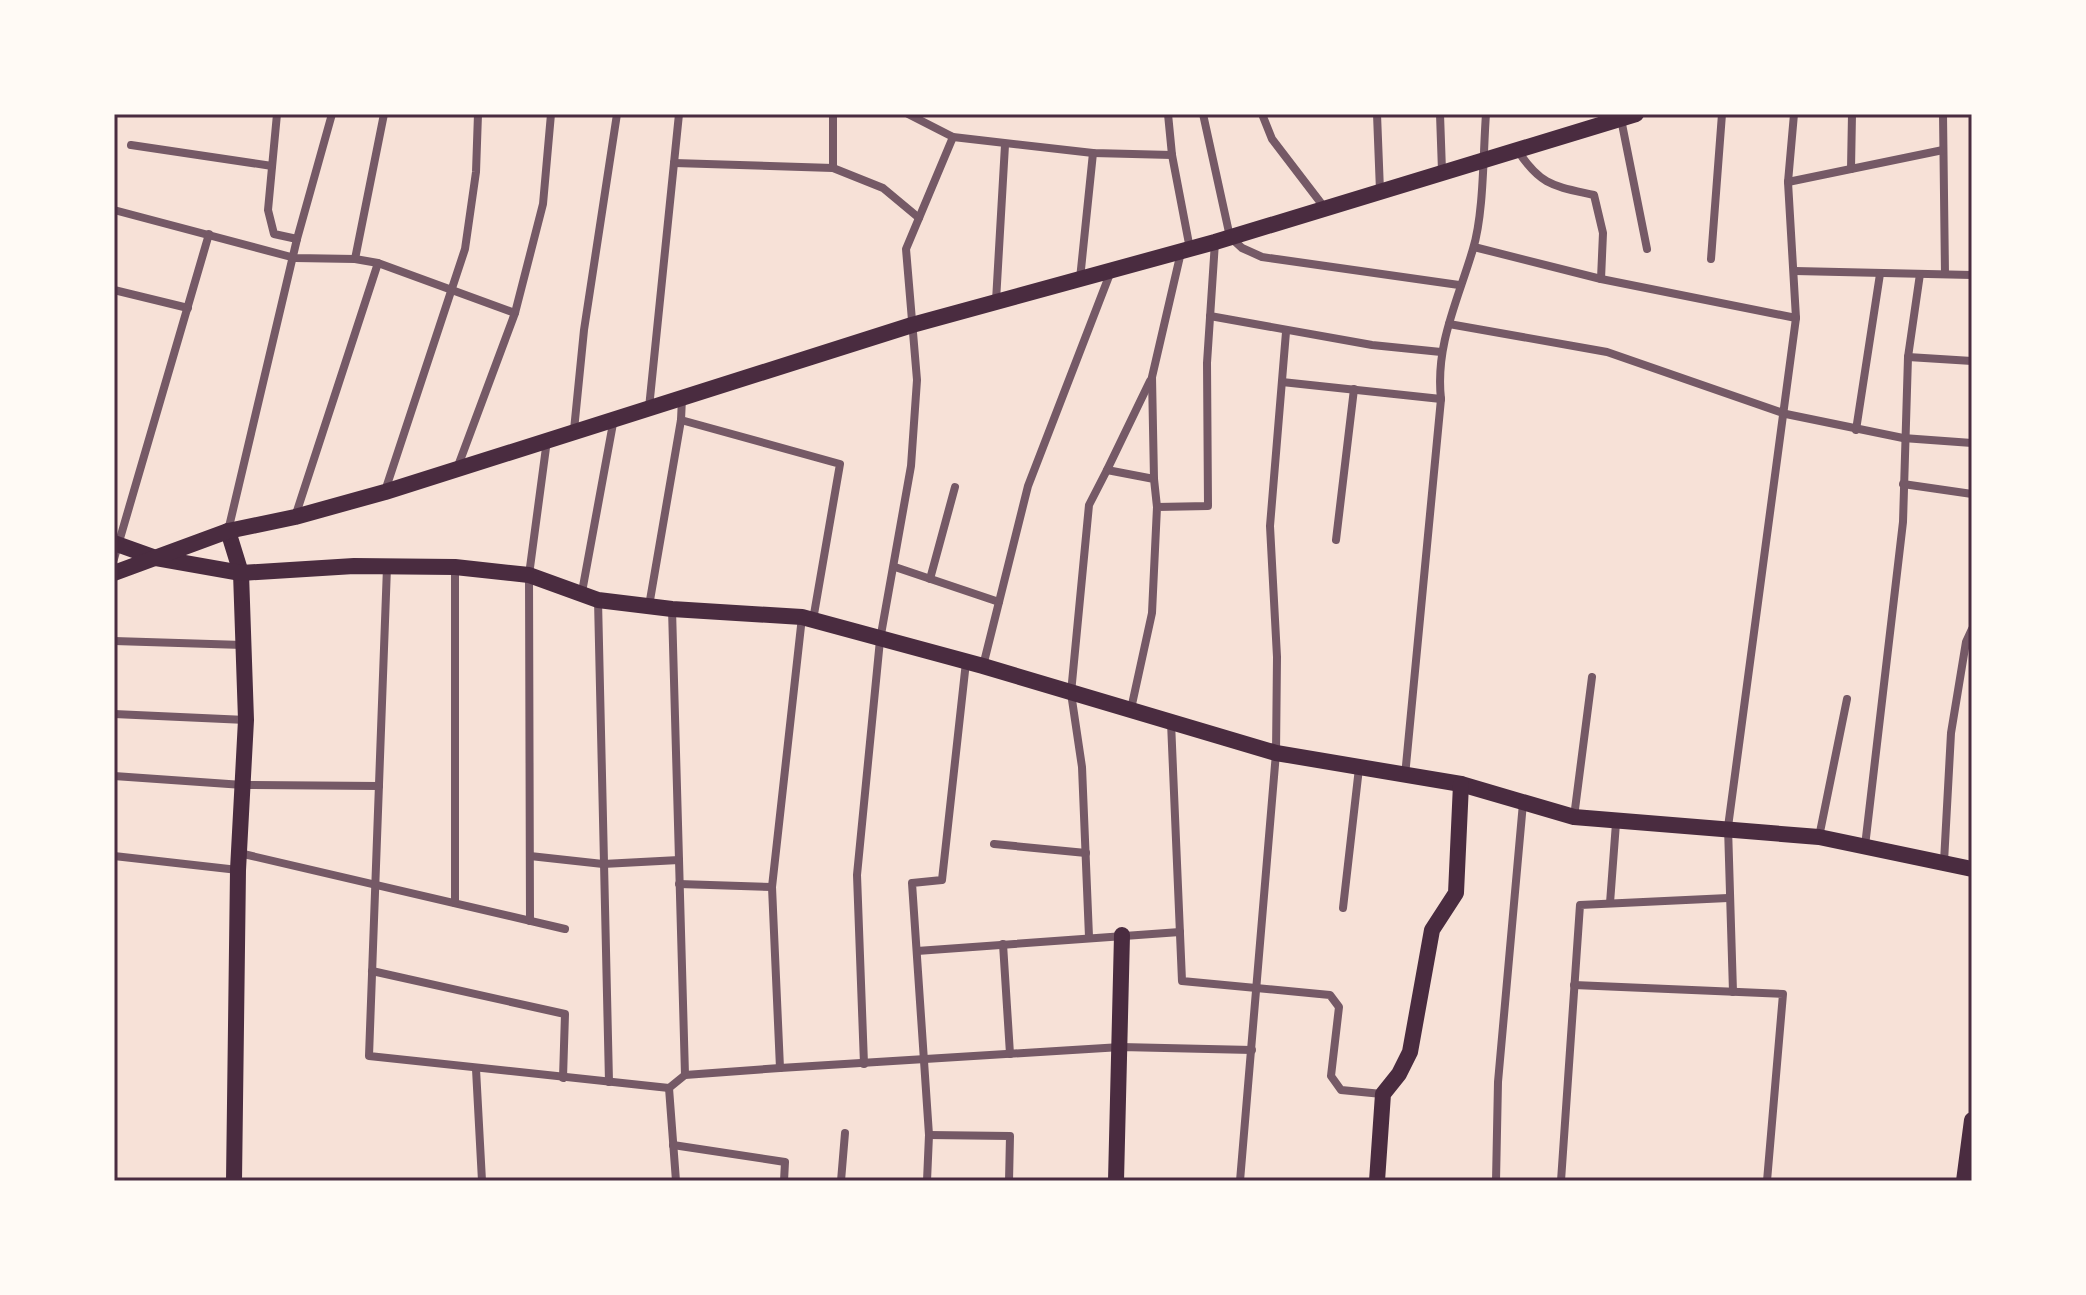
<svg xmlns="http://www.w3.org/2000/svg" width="2086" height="1295" font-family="'Nunito Sans',sans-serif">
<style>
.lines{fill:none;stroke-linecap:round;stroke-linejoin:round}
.minor{stroke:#755966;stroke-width:8}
.secondary{stroke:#4a2c40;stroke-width:16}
.neatline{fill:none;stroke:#4a2c40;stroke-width:3}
</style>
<rect width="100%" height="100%" fill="#f7e1d7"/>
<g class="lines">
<!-- minor -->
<g class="minor">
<polyline points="277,114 268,210 274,234 297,239"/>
<polyline points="833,114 833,168"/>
<polyline points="908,114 953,137 1093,153 1172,155"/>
<polyline points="1168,114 1172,155 1190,249"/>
<polyline points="1203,114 1230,237 1242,248 1262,257 1459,285"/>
<polyline points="1262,114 1272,139 1324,207"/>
<polyline points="1377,114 1380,191"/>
<polyline points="1440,114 1442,171"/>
<polyline points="1943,114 1945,274"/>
<polyline points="1621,119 1647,249"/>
<polyline points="131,145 272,166"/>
<path d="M1518 151C1541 186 1554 186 1594 195L1603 233 1601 279"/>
<polyline points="674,163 833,168 883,188 919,218"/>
<polyline points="1851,169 1852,114"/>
<polyline points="1788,182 1943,150"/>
<polyline points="114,210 295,258 355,259 378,263 515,313"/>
<polyline points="1474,247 1601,279 1796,318"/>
<polyline points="355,259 384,114"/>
<polyline points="1711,259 1722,114"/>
<polyline points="1795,271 1972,275"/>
<polyline points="1080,279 1093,153"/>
<polyline points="114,290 188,308"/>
<polyline points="996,301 1005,145"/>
<polyline points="1210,316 1372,345 1441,352"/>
<polyline points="1449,324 1607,352 1786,414 1903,438 1972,443"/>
<polyline points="1908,357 1972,361"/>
<polyline points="1150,381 1107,470 1154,479 1157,507"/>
<polyline points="1282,382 1441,399"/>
<polyline points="649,408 679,114"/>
<polyline points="681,420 840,464 813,620"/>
<polyline points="574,430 584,330 617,114"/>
<polyline points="1856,430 1880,274"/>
<polyline points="458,466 515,313 543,204 551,114"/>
<polyline points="1154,479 1152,377 1181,252"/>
<polyline points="1903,484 1972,494"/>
<polyline points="385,491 465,249 476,172 478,114"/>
<polyline points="295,517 378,263"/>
<polyline points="228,531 297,239 332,114"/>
<polyline points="1336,540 1354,389"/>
<polyline points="114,559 209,234"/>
<polyline points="387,567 369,1056 669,1088"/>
<polyline points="895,567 999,602"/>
<polyline points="930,579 955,487"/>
<polyline points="582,592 614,418"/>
<polyline points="598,600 609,1082"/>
<polyline points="649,606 681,420 682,398"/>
<polyline points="672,609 685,1075"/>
<polyline points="114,641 243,645"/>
<polyline points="983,666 1028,486 1111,271"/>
<polyline points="1131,709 1152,613 1157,507 1208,506 1207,363 1215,242"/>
<polyline points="114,714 246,720"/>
<polyline points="1171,722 1182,981 1330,995 1339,1007 1331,1076 1341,1090 1382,1094"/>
<polyline points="114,776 243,785 379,786"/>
<path d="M1405 776 1441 399C1435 345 1458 300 1473 249 1484 213 1483 153 1486 114"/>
<polyline points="1574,817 1592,677"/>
<polyline points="1819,837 1847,699"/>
<polyline points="994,844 1086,853"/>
<polyline points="1865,846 1903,522 1908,357 1920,274"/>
<polyline points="239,853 565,929"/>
<polyline points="114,856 238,870"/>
<polyline points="530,856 603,864 679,860"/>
<polyline points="1944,862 1951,733 1966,642 1972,629"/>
<polyline points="679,884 772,887"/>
<polyline points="455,903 455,567"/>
<polyline points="1610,903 1616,823"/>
<polyline points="1343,908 1359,768"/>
<polyline points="530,921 529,575 547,440"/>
<polyline points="1089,937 1082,767 1071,693 1089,505 1107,470"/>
<polyline points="1003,944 1010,1054"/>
<polyline points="917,951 1180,932"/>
<polyline points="372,971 565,1014 563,1078"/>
<polyline points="1574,985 1783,994 1767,1181"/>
<polyline points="1733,992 1728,827 1796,318 1788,182 1794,114"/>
<polyline points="864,1064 857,875 880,640 911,466 917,380 906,249 953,137"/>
<polyline points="780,1068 772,887 802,617"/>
<polyline points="476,1069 482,1181"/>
<polyline points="669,1088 685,1075 780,1068 1121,1047 1252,1050"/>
<polyline points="669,1088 676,1181"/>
<polyline points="929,1135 1010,1136 1009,1181"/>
<polyline points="673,1145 785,1162 784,1181"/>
<polyline points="841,1181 845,1133"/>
<polyline points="927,1181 929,1135 912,883 942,880 966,662"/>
<polyline points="1240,1181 1276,753 1277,657 1270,526 1286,332"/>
<polyline points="1496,1181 1498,1082 1523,803"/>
<polyline points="1561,1181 1580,905 1728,898"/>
</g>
<!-- secondary -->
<g class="secondary">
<polyline points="228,531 241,573 246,720 238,870 234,1181"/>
<polyline points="114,543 156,558 241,573 354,566 455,567 529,575 598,600 672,609 802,617 983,666 1276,753 1461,784 1574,817 1819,837 1972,869"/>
<polyline points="114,573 228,531 295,517 385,492 912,325 1215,242 1636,114"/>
<polyline points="1116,1181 1122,935"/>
<polyline points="1377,1181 1383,1094 1399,1074 1410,1052 1432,930 1456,893 1461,784"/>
<polyline points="1964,1181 1972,1120"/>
</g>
</g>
<!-- border -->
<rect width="2086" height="1295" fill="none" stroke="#fffaf5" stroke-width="232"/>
<rect x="116" y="116" width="1854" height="1063" class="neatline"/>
</svg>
